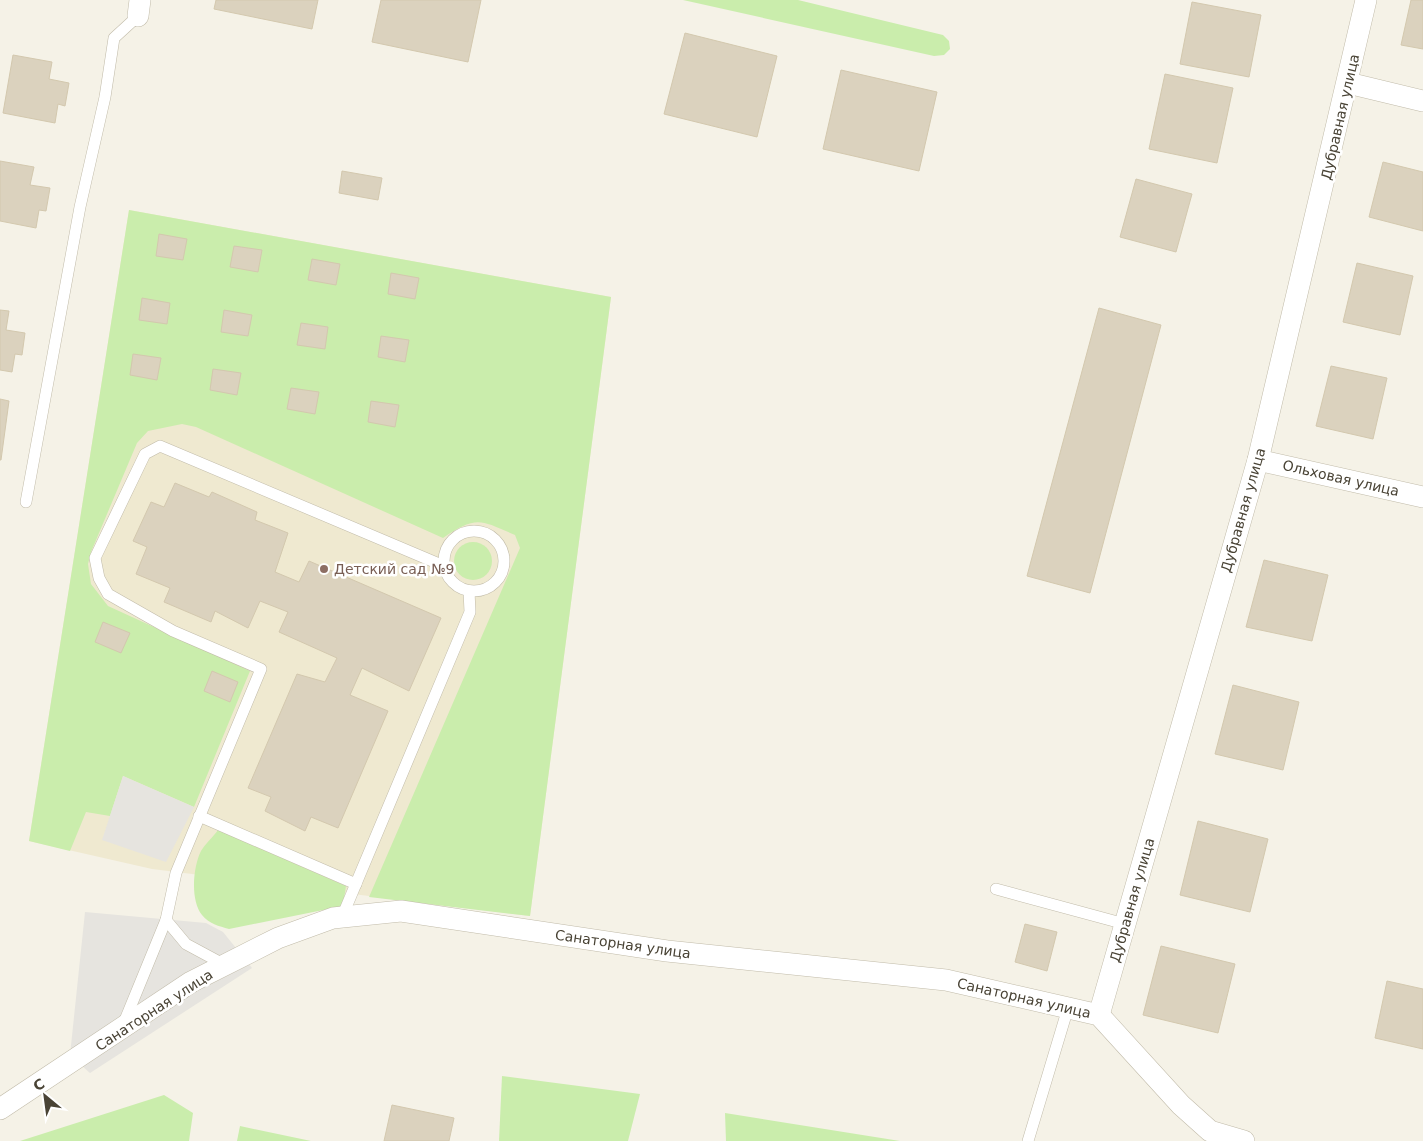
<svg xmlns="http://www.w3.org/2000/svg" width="1423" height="1141" font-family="'DejaVu Sans',sans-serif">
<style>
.education{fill:#efe9d0}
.green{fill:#caedac}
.parking{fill:#e6e4df}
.building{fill:#dbd2be;stroke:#d3c8ae}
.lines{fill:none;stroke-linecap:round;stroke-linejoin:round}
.lane-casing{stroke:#c1bba9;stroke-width:12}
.street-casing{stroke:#c1bba9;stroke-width:22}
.lane{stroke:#fff;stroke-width:11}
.street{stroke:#fff;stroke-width:21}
.education-dot{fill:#8d6e63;stroke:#fff;stroke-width:2}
.labels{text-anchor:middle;stroke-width:5;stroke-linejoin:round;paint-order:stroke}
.street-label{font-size:14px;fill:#494335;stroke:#fff}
.education-label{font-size:14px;fill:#785e54;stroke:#fff;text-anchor:start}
</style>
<rect width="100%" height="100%" fill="#f5f2e7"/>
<!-- education -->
<polygon class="education" points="129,210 611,297 530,916 152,869 29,841"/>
<!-- green -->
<g class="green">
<polygon points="683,0 798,0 943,35 949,41 950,49 944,55 934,56"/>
<path d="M129 210 611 297 530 916 369 897 520 548 515 535C480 520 477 515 443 538L196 427 182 424 148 431 137 443 91 552 88 564 91 584 108 606 250 671 194 807 123 776 110 816 86 812 70 851 29 841Z"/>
<circle cx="473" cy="561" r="19"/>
<path d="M218 830 346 886 343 906 229 929C219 926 209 924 202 915 190 900 193 867 201 851 205 844 213 837 218 830Z"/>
<polygon points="502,1076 640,1094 628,1141 499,1141"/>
<polygon points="164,1095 193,1113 189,1141 20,1141"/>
<polygon points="725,1113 900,1141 726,1141"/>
<polygon points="240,1126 311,1141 237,1141"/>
</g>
<!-- parking -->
<g class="parking">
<polygon points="123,776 194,807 166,862 102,840"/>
<polygon points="85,912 206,923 223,932 252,968 90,1073 70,1055"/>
</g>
<!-- building -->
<g class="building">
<polygon points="216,0 318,0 312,29 214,9"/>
<polygon points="381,0 481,0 468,62 372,42"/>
<polygon points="1411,0 1423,0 1423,49 1401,45"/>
<polygon points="1192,2 1261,15 1249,77 1180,64"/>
<polygon points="685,33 777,56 757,137 664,114"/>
<polygon points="13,55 52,62 49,79 69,83 65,106 58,104 55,123 3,113"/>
<polygon points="841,70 937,92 919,171 823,149"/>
<polygon points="1165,74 1233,88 1217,163 1149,149"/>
<polygon points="0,161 34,167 30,185 50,188 46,211 39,210 36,228 0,221"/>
<polygon points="1383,162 1423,172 1423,231 1369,217"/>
<polygon points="342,171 382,178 378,200 339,193"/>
<polygon points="1136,179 1192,194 1176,252 1120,237"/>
<polygon points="159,234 187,239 183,260 156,256"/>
<polygon points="234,246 262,250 258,272 230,267"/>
<polygon points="312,259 340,264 336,285 308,280"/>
<polygon points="1357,263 1413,276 1400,335 1343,322"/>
<polygon points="391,273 419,278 415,299 388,294"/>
<polygon points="142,298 170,303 167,324 139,320"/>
<polygon points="1099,308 1161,325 1090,593 1027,576"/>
<polygon points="0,310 9,311 6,330 25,333 22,355 15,354 12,372 0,370"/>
<polygon points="224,310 252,315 248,336 221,332"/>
<polygon points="301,323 328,327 325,349 297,345"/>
<polygon points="381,336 409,340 405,362 378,357"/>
<polygon points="133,354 161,358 157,380 130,375"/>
<polygon points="1331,366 1387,378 1373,439 1316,426"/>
<polygon points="213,369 241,373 237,395 210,390"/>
<polygon points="291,388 319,392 315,414 287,409"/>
<polygon points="0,399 9,401 1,460 0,460"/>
<polygon points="371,401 399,405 395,427 368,422"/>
<polygon points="175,483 209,497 212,492 257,512 255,520 288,533 275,572 299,582 309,561 441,618 409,691 362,668 350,695 388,711 338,828 311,817 305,831 265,811 271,797 248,788 297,674 325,682 337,658 279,632 288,612 260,601 248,628 215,611 211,622 164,602 170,588 136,574 147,547 133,541 151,502 164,507"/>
<polygon points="1264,560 1328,575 1312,641 1246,627"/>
<polygon points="103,622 130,633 121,653 95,642"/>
<polygon points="212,671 238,682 230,702 204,691"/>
<polygon points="1233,685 1299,702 1283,770 1215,754"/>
<polygon points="1198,821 1268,839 1250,912 1180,895"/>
<polygon points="1025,924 1057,932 1047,971 1015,962"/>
<polygon points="1161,946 1235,964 1218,1033 1143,1015"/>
<polygon points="1387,981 1423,989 1423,1049 1375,1038"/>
<polygon points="392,1105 454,1118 449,1141 384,1141"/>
</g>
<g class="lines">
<!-- lane casing -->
<g class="lane-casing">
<g id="lane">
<polyline points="26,502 80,207 105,97 114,38 138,16"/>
<circle cx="474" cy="561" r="30"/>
<polyline points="199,816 356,884"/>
<polyline points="996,889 1125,924"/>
<polyline points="342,917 470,612 469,591"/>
<polyline points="225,965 186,944 166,920 176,873 261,669 173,631 108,594 99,578 95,558 145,454 160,446 444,566"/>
<polyline points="123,1025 166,920"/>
<polyline points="1028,1141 1068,1008"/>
</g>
</g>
<!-- street casing -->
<g class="street-casing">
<g id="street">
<polyline points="138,16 140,0"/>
<polyline points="1348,83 1423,101"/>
<polyline points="1258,460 1423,497"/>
<polyline points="1099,1015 1258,460 1366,0"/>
<polyline points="0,1109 191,982 278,938 333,918 401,911 667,951 946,980 1099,1015 1181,1105 1210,1131 1244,1141"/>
</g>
</g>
<!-- lane -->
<use href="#lane" class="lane"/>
<!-- street -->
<use href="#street" class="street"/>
</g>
<!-- markers -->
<circle class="education-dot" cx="324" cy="569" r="5"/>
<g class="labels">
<!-- street labels -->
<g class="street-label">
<text transform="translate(1340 117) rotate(-77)" y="5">Дубравная улица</text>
<text transform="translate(1341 478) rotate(13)" y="5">Ольховая улица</text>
<text transform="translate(1243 510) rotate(-74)" y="5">Дубравная улица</text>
<text transform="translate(1132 900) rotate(-74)" y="5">Дубравная улица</text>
<text transform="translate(623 944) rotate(8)" y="5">Санаторная улица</text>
<text transform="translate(1024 998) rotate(13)" y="5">Санаторная улица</text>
<text transform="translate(154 1010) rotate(-33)" y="5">Санаторная улица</text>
</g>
<!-- education labels -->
<g class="education-label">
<text x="334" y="574">Детский сад №9</text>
</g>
</g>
<!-- north arrow -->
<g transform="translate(45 1096) rotate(331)" stroke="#ffffff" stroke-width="4" paint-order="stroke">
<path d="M0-4L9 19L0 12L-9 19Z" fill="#494335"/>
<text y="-8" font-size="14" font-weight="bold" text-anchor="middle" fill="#494335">С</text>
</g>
</svg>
